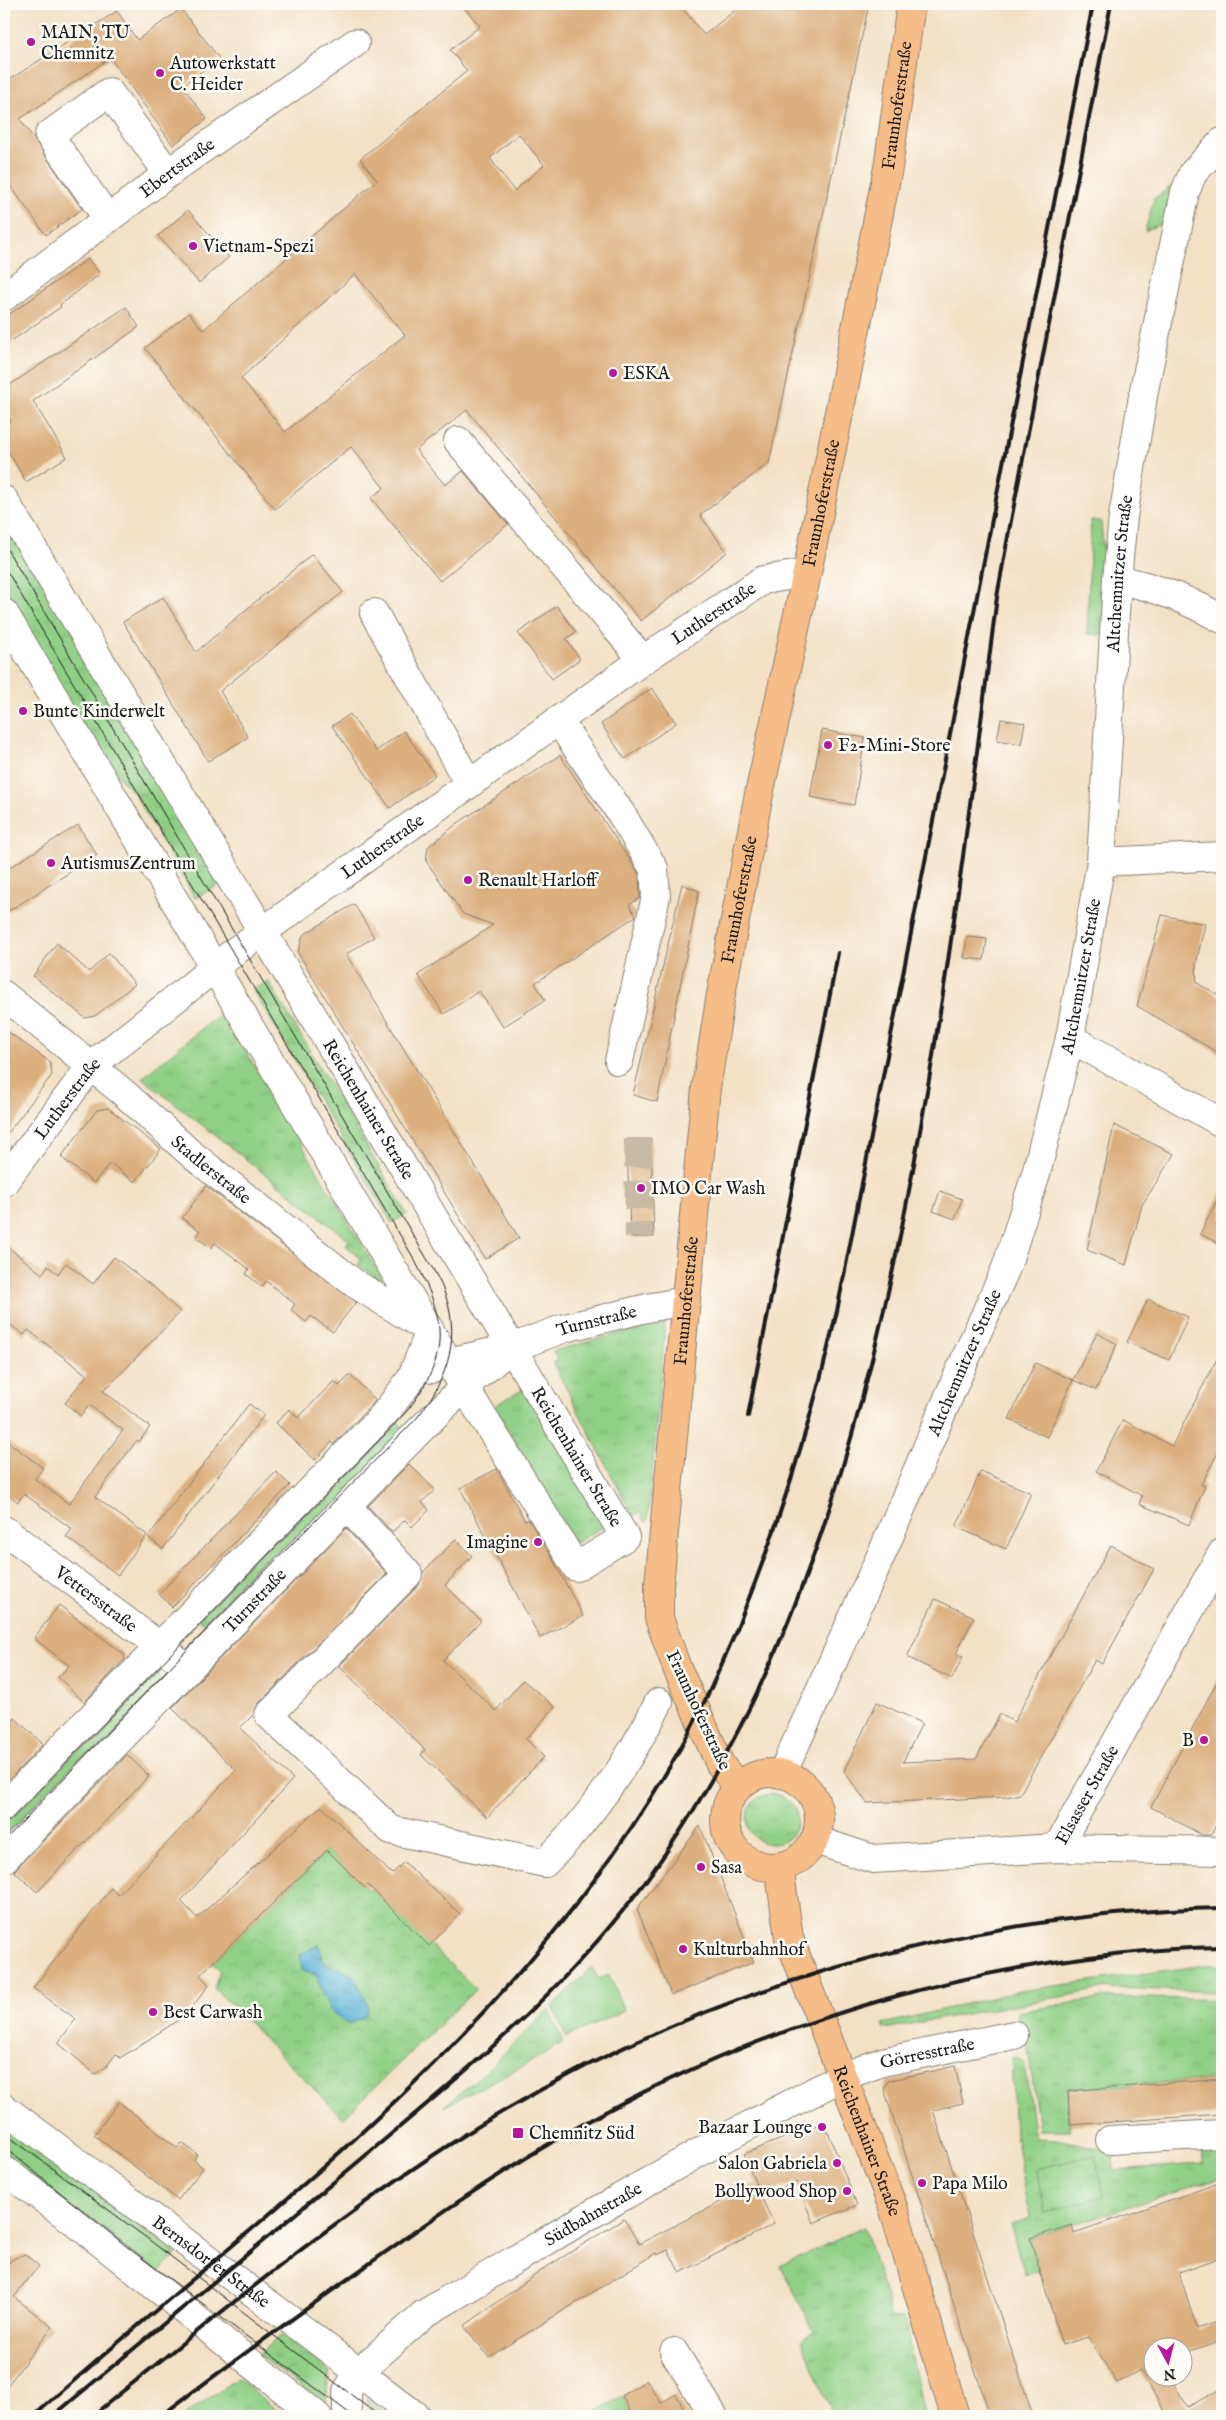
<svg xmlns="http://www.w3.org/2000/svg" width="1226" height="2420" font-family="'IM FELL English',serif">
<style>
.grass{fill:url(#grass-tufts);stroke:#567651}
.park{fill:url(#park-crowns);stroke:#567651}
.garden{fill:#90d086;stroke:#567651}
.water{fill:url(#water-ripples);stroke:#3a6678}
.building{fill:#dbaf7e;fill-rule:evenodd}
.lines{fill:none;stroke-linecap:round;stroke-linejoin:round}
.minor-tunnel{stroke:#c8baa4;stroke-width:28;stroke-dasharray:28 14;stroke-linecap:butt}
.minor-casing{stroke:#887e71;stroke-width:30}
.major-casing{stroke:#887e71;stroke-width:30}
.minor{stroke:#fff;stroke-width:28}
.major{stroke:#f7bd88;stroke-width:28}
.tram{stroke:#1c1c1c;stroke-width:1}
.rail{stroke:#1c1c1c;stroke-width:4}
.poi-dot{fill:#b5179e;stroke:#fdfcf7;stroke-width:2}
.labels{text-anchor:middle;stroke-width:5;stroke-linejoin:round;paint-order:stroke}
.poi-label{font-size:18px;fill:#1c1c1c;stroke:#fdfcf7;text-anchor:start}
.street-label{font-size:18px;fill:#1c1c1c;stroke:#fdfcf7}
</style>
<defs>
<pattern id="grass-tufts" width="24" height="20" patternUnits="userSpaceOnUse" patternTransform="scale(1.25)"><rect width="24" height="20" fill="#90d086"/><path d="M3 7l-1-3M5 7V3M7 7l1-3M15 17l-1-3M17 17v-4M19 17l1-3" fill="none" stroke="#7cb273"/></pattern>
<pattern id="park-crowns" width="20" height="18" patternUnits="userSpaceOnUse" patternTransform="scale(1.25)"><rect width="20" height="18" fill="#90d086"/><path d="M2 6a3 3 0 1 1 6 0M12 15a3 3 0 1 1 6 0" fill="none" stroke="#7cb273"/></pattern>
<pattern id="water-ripples" width="26" height="14" patternUnits="userSpaceOnUse" patternTransform="scale(1.25)"><rect width="26" height="14" fill="#58b1d5"/><path d="M2 4q2-2 4 0t4 0M15 11q2-2 4 0t4 0" fill="none" stroke="#488fac"/></pattern>
</defs>
<rect width="100%" height="100%" fill="#fdfcf7"/>
<filter id="ink" filterUnits="userSpaceOnUse"><feTurbulence type="fractalNoise" baseFrequency=".02" numOctaves="2"/><feDisplacementMap in="SourceGraphic" scale="10" xChannelSelector="R" yChannelSelector="G"/><feConvolveMatrix kernelMatrix="1 2 1 2 8 2 1 2 1" color-interpolation-filters="sRGB"/></filter>
<filter id="wash" filterUnits="userSpaceOnUse"><feTurbulence type="fractalNoise" baseFrequency=".0096" numOctaves="4" result="noise"/><feDisplacementMap in="SourceGraphic" scale="20" xChannelSelector="R" yChannelSelector="G"/><feGaussianBlur stdDeviation="1.12" result="paint"/><feColorMatrix in="noise" values="0 0 0 0 0 0 0 0 0 0 0 0 0 0 0 0 0 1.4 0 .05"/><feComposite in="paint" operator="in"/></filter>
<g filter="url(#wash)">
<rect width="100%" height="100%" fill="#f3e1c6"/>
<!-- grass -->
<g class="grass">
<polygon points="1173,185 1163,223 1145,231 1154,199"/>
<polygon points="4,514 224,882 195,898 134,793 99,756 4,597"/>
<polygon points="1091,520 1101,521 1106,582 1101,635 1087,634"/>
<polygon points="268,981 407,1214 392,1223 253,990"/>
<polygon points="222,1012 386,1285 358,1264 362,1259 346,1246 349,1240 142,1078"/>
<polygon points="655,1318 664,1321 665,1327 648,1521 645,1522 640,1512 633,1516 553,1363 558,1361 553,1351 656,1324"/>
<polygon points="529,1386 610,1523 575,1543 494,1406"/>
<polygon points="390,1415 408,1432 215,1633 195,1616"/>
<polygon points="147,1666 165,1683 4,1851 4,1814"/>
<circle cx="772" cy="1819" r="25"/>
<polygon points="1205,1965 1222,1965 1222,1992 1108,1988 884,2029 883,2024 1019,1991"/>
<polygon points="1109,1997 1222,2000 1222,2079 1067,2089 1070,2130 1039,2130 1028,2048 1018,2034 1017,2012"/>
<polygon points="549,2009 563,2042 527,2064 443,2107 485,2072"/>
<polygon points="1015,2057 1024,2062 1035,2138 1056,2139 1113,2151 1114,2170 1203,2164 1202,2146 1222,2143 1222,2177 1030,2238 1040,2270 1025,2275 1010,2224 1030,2217 1015,2134 1011,2058"/>
<polygon points="4,2122 177,2254 154,2278 4,2160"/>
<polygon points="864,2227 892,2318 904,2316 924,2416 833,2416 801,2340 814,2331 780,2266"/>
<polygon points="282,2335 330,2371 325,2403 258,2355"/>
<polygon points="237,2378 284,2416 184,2416"/>
<polygon points="622,2396 632,2413 627,2416 594,2416 593,2414"/>
<polygon points="367,2398 389,2416 372,2416"/>
</g>
<!-- park -->
<g class="park">
<polygon points="327,1850 365,1888 374,1891 476,1989 343,2118 214,1988 220,1971 212,1963"/>
<polygon points="1095,2155 1104,2196 1045,2213 1036,2169"/>
</g>
<!-- garden -->
<polygon class="garden" points="591,1967 599,1979 609,1974 624,2011 566,2037 553,2007"/>
<!-- water -->
<polygon class="water" points="319,1944 322,1961 354,1976 368,2005 366,2016 349,2024 329,2009 316,1975 302,1971 300,1955"/>
<g id="blocks">
<!-- building -->
<g class="building">
<path d="M461 4H679L704 35 743 4H869L769 463 700 515 727 552 641 621 467 410 416 450 445 485 463 471 508 524 440 581 371 498 384 488 351 447 275 509 145 348 189 313 203 330 377 180 360 159 467 71 450 50 480 26ZM519 134 544 165 514 191 490 158ZM355 274 405 335 285 432 241 378Z"/>
<polygon points="181,9 219,58 182,86 207,119 173,145 110,58 20,119 82,209 46,235 4,177 4,83 117,11 137,40"/>
<polygon points="188,210 229,257 199,283 158,236"/>
<polygon points="88,259 100,274 60,305 61,307 4,346 4,318"/>
<polygon points="126,307 139,327 33,401 67,457 26,482 4,444 4,425 11,421 4,408 4,389"/>
<polygon points="312,554 343,592 220,691 248,737 208,761 123,622 163,597 196,652"/>
<polygon points="557,606 576,632 566,639 580,659 552,679 518,633"/>
<polygon points="652,688 676,723 625,759 601,724"/>
<polygon points="350,714 376,751 404,731 435,775 390,808 332,726"/>
<polygon points="1001,719 1025,723 1021,744 997,740"/>
<polygon points="822,730 865,738 854,805 810,797"/>
<polygon points="560,755 639,874 640,898 629,905 636,916 535,983 545,1000 503,1027 479,991 444,1014 418,975 493,925 463,914 426,861 428,847 458,823"/>
<polygon points="78,825 97,855 4,914 4,871"/>
<polygon points="682,884 699,891 657,1102 633,1095"/>
<polygon points="354,904 374,937 346,954 519,1238 485,1259 298,953 303,935"/>
<polygon points="1162,915 1205,924 1196,964 1197,983 1222,997 1222,1055 1137,1006"/>
<polygon points="967,937 987,939 984,960 964,958"/>
<polygon points="57,943 89,972 109,953 135,984 95,1016 85,1018 33,976"/>
<polygon points="4,1029 50,1062 52,1075 4,1138"/>
<polygon points="108,1108 161,1149 135,1182 110,1163 94,1183 61,1157 97,1110"/>
<polygon points="1114,1125 1174,1154 1142,1205 1126,1265 1087,1250"/>
<polygon points="627,1139 651,1139 654,1237 630,1237"/>
<polygon points="206,1186 356,1302 333,1332 311,1316 306,1322 291,1310 295,1304 266,1281 262,1287 246,1274 249,1269 215,1243 211,1248 196,1237 200,1231 182,1218"/>
<polygon points="1222,1190 1222,1245 1200,1234"/>
<polygon points="940,1191 962,1199 955,1219 933,1211"/>
<polygon points="4,1244 42,1274 48,1266 58,1274 66,1263 93,1284 114,1257 156,1289 180,1312 111,1384 102,1390 150,1427 139,1442 137,1440 95,1497 147,1535 118,1575 66,1537 72,1529 24,1494 18,1502 4,1491 4,1439 43,1468 35,1479 69,1504 123,1430 89,1405 81,1416 65,1403 87,1375 28,1330 24,1335 4,1320"/>
<polygon points="1148,1299 1188,1317 1169,1360 1127,1342"/>
<polygon points="1097,1333 1117,1344 1096,1390 1073,1380"/>
<polygon points="1222,1349 1222,1445 1201,1485 1205,1486 1189,1525 1139,1504 1142,1496 1096,1471 1123,1420 1172,1446"/>
<polygon points="1035,1363 1073,1380 1047,1437 1009,1419"/>
<polygon points="350,1375 376,1400 334,1444 332,1442 315,1460 276,1423 289,1409 298,1418 334,1381 339,1386"/>
<polygon points="249,1404 264,1415 163,1549 148,1537"/>
<polygon points="409,1464 435,1490 422,1502 429,1510 412,1527 405,1520 392,1532 368,1506"/>
<polygon points="497,1469 525,1521 528,1519 550,1554 583,1616 540,1638 460,1488"/>
<polygon points="981,1471 1031,1493 1006,1549 956,1527"/>
<polygon points="276,1472 290,1485 172,1607 159,1594"/>
<polygon points="346,1528 387,1574 258,1704 254,1714 240,1728 293,1779 181,1901 197,1918 321,1806 392,1874 404,1862 460,1914 429,1946 368,1885 365,1888 327,1850 200,1975 209,1985 186,2015 120,2058 116,2054 106,2067 95,2074 58,2043 76,2019 33,1988 111,1888 118,1895 236,1770 172,1708"/>
<polygon points="456,1539 472,1556 445,1585 481,1621 443,1660 496,1711 523,1680 555,1707 526,1739 544,1757 487,1817 421,1755 425,1750 339,1666 419,1585 423,1572"/>
<polygon points="1111,1545 1154,1569 1102,1664 1095,1660 1020,1794 1007,1797 867,1803 844,1771 877,1702 922,1723 903,1762 976,1759 1000,1714 1014,1722"/>
<polygon points="935,1599 974,1617 956,1654 963,1657 952,1679 907,1657"/>
<polygon points="59,1605 124,1654 125,1659 84,1702 58,1677 69,1666 34,1638"/>
<polygon points="1222,1672 1222,1814 1211,1835 1202,1835 1151,1807"/>
<polygon points="15,1718 43,1744 4,1785 4,1731"/>
<polygon points="127,1755 149,1776 37,1892 14,1871"/>
<polygon points="700,1826 754,1962 671,1995 637,1909"/>
<polygon points="955,2066 963,2103 933,2110 1033,2416 990,2416 884,2089 888,2081"/>
<polygon points="1222,2079 1222,2114 1070,2125 1068,2091"/>
<polygon points="119,2102 177,2148 182,2143 197,2154 194,2160 203,2168 178,2200 94,2135"/>
<polygon points="824,2122 857,2205 813,2223 797,2182 761,2196 744,2154"/>
<polygon points="1222,2182 1222,2257 1179,2272 1197,2329 1222,2320 1222,2340 1184,2353 1184,2348 1154,2348 1154,2378 1170,2378 1188,2407 1222,2388 1222,2410 1211,2416 1167,2416 1140,2370 1117,2383 1088,2337 1062,2345 1030,2238 1072,2225 1074,2233"/>
<polygon points="755,2184 774,2224 680,2273 668,2250 657,2255 656,2253 489,2357 464,2326 545,2268 624,2219 639,2244"/>
<polygon points="25,2254 39,2266 14,2297 52,2327 4,2390 4,2270 11,2260"/>
<polygon points="647,2380 661,2403 676,2394 688,2416 633,2416 622,2396"/>
</g>
</g>
</g>
<g filter="url(#ink)">
<use href="#blocks" fill-opacity="0" stroke="#887e71" stroke-width="1"/>
<g class="lines">
<!-- minor-tunnel -->
<polyline class="minor-tunnel" points="638,1139 639,1237"/>
<!-- minor casing -->
<g class="minor-casing">
<g id="minor">
<polyline points="108,219 49,135 109,92 168,173"/>
<path id="s1" d="M4 297 182 163 355 43"/>
<polyline points="458,441 643,660"/>
<path id="s2" d="M4 500 625 1537 576 1567 439 1346 4 613"/>
<path d="M1117 579C1158 588 1186 599 1222 619"/>
<polyline points="374,613 469,784"/>
<polyline points="558,720 622,815 654,869 656,896 619,1061"/>
<polyline points="1101,862 1222,856"/>
<path id="s3" d="M4 995 125 1094 190 1153 354 1283 428 1329"/>
<polyline points="1070,1038 1222,1123"/>
<path id="s4" d="M4 1182 91 1066 234 952 643 660 763 580 807 573"/>
<path id="s5" d="M432 1369 449 1362 511 1348 565 1328 647 1308 686 1301"/>
<path d="M347 1506 408 1574 269 1715 391 1830 545 1863C592 1816 629 1762 659 1702"/>
<path id="s6" d="M4 1530 173 1656"/>
<path id="s7" d="M782 1774 883 1551 955 1382 1006 1268 1036 1174 1070 1038 1101 862 1117 579 1123 517 1144 390 1185 192 1193 173 1222 142"/>
<polyline points="4,1807 383,1416 411,1379 430,1331"/>
<polyline points="815,1840 873,1859 1057,1848 1222,1851"/>
<path id="s8" d="M1057 1848 1222 1553"/>
<path id="s9" d="M4 1859 418 1432 464 1387 511 1348"/>
<path id="s10" d="M4 2108 301 2328 416 2416"/>
<polyline points="1110,2140 1222,2134"/>
<polyline points="4,2170 75,2222 317,2416"/>
<polyline points="674,2352 713,2415"/>
<path id="s11" d="M347 2416V2391L359 2372 424 2314 585 2218 719 2141 842 2077 882 2062 1014 2035"/>
</g>
</g>
<!-- major casing -->
<g class="major-casing">
<g id="major">
<circle cx="772" cy="1820" r="47"/>
<path id="s12" d="M738 1787 720 1764 677 1668 659 1618V1585L706 1088 721 994 758 799 807 573 888 168 911 4"/>
<path id="s13" d="M779 1866 789 1938 893 2207 955 2416"/>
</g>
</g>
<!-- minor -->
<use href="#minor" class="minor"/>
<!-- major -->
<use href="#major" class="major"/>
<!-- tram -->
<g class="tram">
<path d="M4 544 423 1252C431 1266 441 1281 446 1297 461 1343 445 1383 416 1419L178 1659 4 1841"/>
<path d="M4 566 413 1257C446 1319 452 1353 407 1411L4 1826"/>
<polyline points="4,2133 148,2239 379,2416"/>
<polyline points="4,2147 131,2250 353,2416"/>
</g>
<!-- rail -->
<g class="rail">
<polyline points="748,1416 838,953"/>
<path d="M34 2416C163 2300 301 2195 425 2072 523 1976 614 1867 681 1747 703 1708 721 1667 738 1626 780 1523 812 1419 837 1311L1093 4"/>
<path d="M53 2416C155 2331 257 2246 359 2161 447 2087 537 2014 611 1925 793 1708 872 1404 920 1131 952 954 974 775 997 597L1009 531 1111 4"/>
<path d="M92 2416C213 2319 332 2219 463 2136 687 1993 956 1913 1222 1908"/>
<path d="M161 2416C222 2369 285 2324 348 2279 420 2227 493 2176 571 2131 764 2020 999 1952 1222 1947"/>
</g>
</g>
</g>
<!-- markers -->
<g class="poi-dot">
<circle cx="31" cy="42" r="5"/>
<circle cx="160" cy="73" r="5"/>
<circle cx="193" cy="246" r="5"/>
<circle cx="613" cy="373" r="5"/>
<circle cx="23" cy="711" r="5"/>
<circle cx="828" cy="745" r="5"/>
<circle cx="51" cy="863" r="5"/>
<circle cx="468" cy="880" r="5"/>
<circle cx="641" cy="1188" r="5"/>
<circle cx="538" cy="1542" r="5"/>
<circle cx="1204" cy="1740" r="5"/>
<circle cx="701" cy="1867" r="5"/>
<circle cx="683" cy="1949" r="5"/>
<circle cx="153" cy="2012" r="5"/>
<circle cx="822" cy="2127" r="5"/>
<rect x="512" y="2127" width="12" height="12" rx="2.5"/>
<circle cx="837" cy="2163" r="5"/>
<circle cx="922" cy="2183" r="5"/>
<circle cx="847" cy="2191" r="5"/>
</g>
<g class="labels">
<!-- poi labels -->
<g class="poi-label">
<text x="41" y="38">MAIN, TU<tspan x="41" dy="21">Chemnitz</tspan></text>
<text x="170" y="69">Autowerkstatt<tspan x="170" dy="21">C. Heider</tspan></text>
<text x="203" y="252">Vietnam-Spezi</text>
<text x="623" y="379">ESKA</text>
<text x="33" y="717">Bunte Kinderwelt</text>
<text x="838" y="751">F2-Mini-Store</text>
<text x="61" y="869">AutismusZentrum</text>
<text x="478" y="886">Renault Harloff</text>
<text x="651" y="1194">IMO Car Wash</text>
<text x="528" y="1548" text-anchor="end">Imagine</text>
<text x="1194" y="1746" text-anchor="end">B</text>
<text x="711" y="1873">Sasa</text>
<text x="693" y="1955">Kulturbahnhof</text>
<text x="163" y="2018">Best Carwash</text>
<text x="812" y="2133" text-anchor="end">Bazaar Lounge</text>
<text x="529" y="2139">Chemnitz Süd</text>
<text x="827" y="2169" text-anchor="end">Salon Gabriela</text>
<text x="932" y="2189">Papa Milo</text>
<text x="837" y="2197" text-anchor="end">Bollywood Shop</text>
</g>
<!-- street labels -->
<g class="street-label">
<text dy="6" stroke="none"><textPath href="#s12" startOffset="1721">Fraunhoferstraße</textPath></text>
<text dy="6" stroke="none"><textPath href="#s1" startOffset="216">Ebertstraße</textPath></text>
<text dy="6" stroke="none"><textPath href="#s12" startOffset="1316">Fraunhoferstraße</textPath></text>
<text dy="6" stroke="none"><textPath href="#s7" startOffset="1260">Altchemnitzer Straße</textPath></text>
<text dy="6" stroke="none"><textPath href="#s4" startOffset="915">Lutherstraße</textPath></text>
<text dy="6" stroke="none"><textPath href="#s4" startOffset="510">Lutherstraße</textPath></text>
<text dy="6" stroke="none"><textPath href="#s12" startOffset="911">Fraunhoferstraße</textPath></text>
<text dy="6" stroke="none"><textPath href="#s7" startOffset="855">Altchemnitzer Straße</textPath></text>
<text dy="6" stroke="none"><textPath href="#s4" startOffset="105">Lutherstraße</textPath></text>
<text dy="6" stroke="none"><textPath href="#s2" startOffset="710">Reichenhainer Straße</textPath></text>
<text dy="6" stroke="none"><textPath href="#s3" startOffset="271">Stadlerstraße</textPath></text>
<text dy="6" stroke="none"><textPath href="#s12" startOffset="506">Fraunhoferstraße</textPath></text>
<text dy="6" stroke="none"><textPath href="#s5" startOffset="172">Turnstraße</textPath></text>
<text dy="6" stroke="none"><textPath href="#s7" startOffset="450">Altchemnitzer Straße</textPath></text>
<text dy="6" stroke="none"><textPath href="#s2" startOffset="1115">Reichenhainer Straße</textPath></text>
<text dy="6" stroke="none"><textPath href="#s6" startOffset="115">Vettersstraße</textPath></text>
<text dy="6" stroke="none"><textPath href="#s9" startOffset="360">Turnstraße</textPath></text>
<text transform="translate(699 1710) rotate(65)" y="6">Fraunhoferstraße</text>
<text dy="6" stroke="none"><textPath href="#s8" startOffset="61">Elsasser Straße</textPath></text>
<text dy="6" stroke="none"><textPath href="#s11" startOffset="704">Görresstraße</textPath></text>
<text dy="6" stroke="none"><textPath href="#s13" startOffset="290">Reichenhainer Straße</textPath></text>
<text dy="6" stroke="none"><textPath href="#s11" startOffset="331">Südbahnstraße</textPath></text>
<text dy="6" stroke="none"><textPath href="#s10" startOffset="258">Bernsdorfer Straße</textPath></text>
</g>
</g>
<!-- margin -->
<rect width="1226" height="2420" fill="none" stroke="#fdfcf7" stroke-width="20"/>
<!-- north arrow -->
<g transform="translate(1168 2362) rotate(173)"><circle r="24" fill="#fdfcf7" stroke="#a3a29f"/>
<path d="M0-4L9 19L0 12L-9 19Z" fill="#b5179e"/>
<text y="-8" font-size="14" font-weight="bold" text-anchor="middle" fill="#1c1c1c">N</text>
</g>
</svg>
